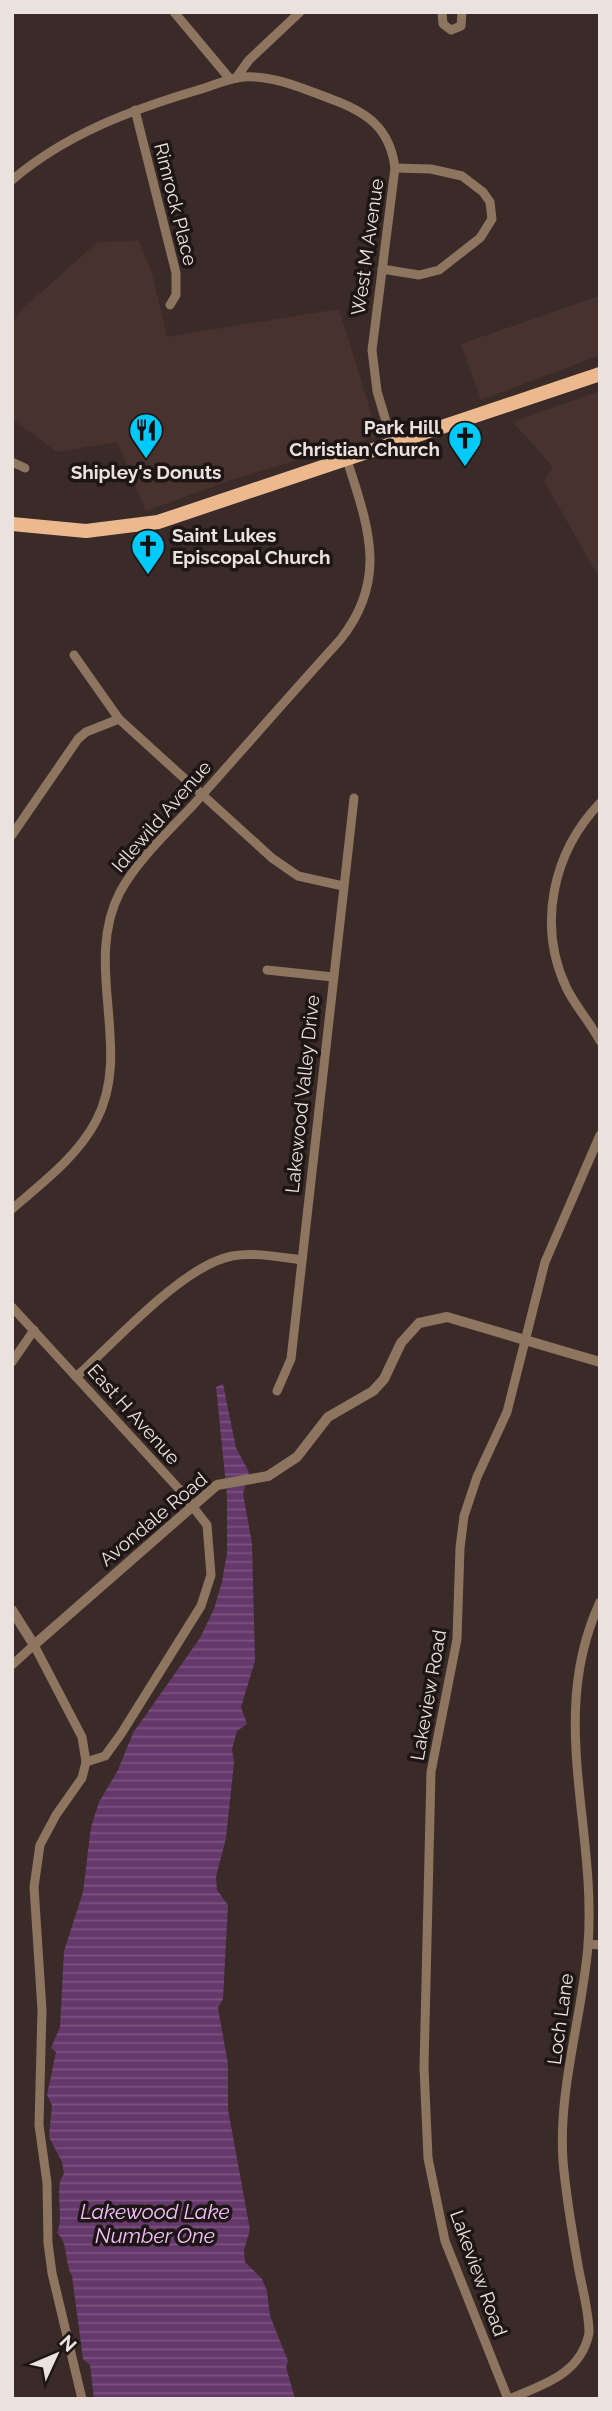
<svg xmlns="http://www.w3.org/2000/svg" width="612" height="2411" font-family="Raleway,sans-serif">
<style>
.built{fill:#48322e}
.water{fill:url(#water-rules)}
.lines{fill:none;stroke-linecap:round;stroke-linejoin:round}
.minor{stroke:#8d7560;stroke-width:9}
.tertiary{stroke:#8d7560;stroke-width:10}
.primary{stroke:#ebb98d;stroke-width:14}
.labels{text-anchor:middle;stroke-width:7;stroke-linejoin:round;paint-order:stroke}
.street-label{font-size:19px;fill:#ebe1df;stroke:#1d1615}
.poi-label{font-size:19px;font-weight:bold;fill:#ebe1df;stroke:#1d1615;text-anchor:end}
.water-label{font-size:21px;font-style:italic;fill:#f6c0fe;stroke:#1d1615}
</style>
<defs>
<pattern id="water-rules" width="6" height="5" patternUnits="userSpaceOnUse" patternTransform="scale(1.75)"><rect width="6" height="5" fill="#64386a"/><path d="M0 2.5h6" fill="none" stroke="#7a547f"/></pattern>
</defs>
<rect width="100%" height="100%" fill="#3a2b29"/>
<!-- built -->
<g class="built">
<polygon points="139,241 152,273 167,337 339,309 378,436 234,479 146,511 117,442 57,452 12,419 12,323 22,309 98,242"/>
<polygon points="599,296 600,355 481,400 461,344"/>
<polygon points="600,391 600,579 544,481 553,467 513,422"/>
</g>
<!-- water -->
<path class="water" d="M223 1384 236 1448 249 1472 243 1494 252 1543 255 1661 241 1707 247 1724 237 1731 232 1749 234 1763 226 1838 216 1877 217 1890 228 1905 223 1999 218 2008 228 2064V2109L250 2230 244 2250 245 2262 262 2279 267 2291 270 2316 288 2361 286 2367 295 2399H94L90 2365 83 2359 72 2276C64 2262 69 2243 57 2233 65 2214 53 2187 64 2174L62 2162 49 2137 52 2105 47 2095 56 2052 51 2048 60 2027 64 1951 83 1892 91 1827 99 1802 118 1770 133 1733 200 1638 214 1609 222 1582 227 1553V1495L216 1387Z"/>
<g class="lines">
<!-- minor -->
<g class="minor">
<polyline points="174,12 230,79"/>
<polyline points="442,12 443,24 451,30 461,26 462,12"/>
<polyline points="236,78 249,60 300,12"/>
<polyline points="135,110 176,273 176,295 170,305"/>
<path d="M12 180C66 134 131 110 198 90 213 86 228 78 244 77 274 75 304 89 331 99 367 112 390 128 395 168L372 350 377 391 393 445"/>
<polyline points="382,269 419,275 439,270 480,238 492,219 490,202 483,192 462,176 431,169 395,168"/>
<polyline points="12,462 25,468"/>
<polyline points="74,655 119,719 272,858 298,876 343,886"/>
<path d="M600 803C553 852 537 924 566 987 575 1006 590 1022 600 1041"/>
<polyline points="12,835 78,739 86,732 119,719"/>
<polyline points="267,970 333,977"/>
<path d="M12 1209C42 1183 77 1157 96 1121 134 1050 82 965 120 892 138 859 169 831 195 803 243 749 291 694 340 640 389 579 368 526 347 460"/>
<polyline points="12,1307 179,1489 207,1525 211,1575 201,1606 121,1734 105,1756 86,1762"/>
<polyline points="12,1362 34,1330"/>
<path d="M76 1377C115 1342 182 1266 232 1256 255 1252 279 1257 302 1260"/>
<polyline points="277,1391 291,1359 354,798"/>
<polyline points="12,1665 34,1645 82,1737 86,1762 82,1778 56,1815 40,1845 34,1887 42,2010 39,2125 47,2183 48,2243 52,2273 82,2399"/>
<polyline points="588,1944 600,1945"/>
<polyline points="508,2399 445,2241 428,2158 424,2067 431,1772 457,1639 460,1548 464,1516 477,1477 507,1412 545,1262 600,1135"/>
<path d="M509 2399C543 2385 581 2374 589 2333 589 2311 582 2288 578 2265 572 2231 566 2196 563 2161 558 2089 582 2017 588 1946 597 1826 547 1716 600 1602"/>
</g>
<!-- tertiary -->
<polyline class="tertiary" points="12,1610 34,1645 217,1485 268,1476 297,1457 328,1417 373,1391 384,1379 401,1343 419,1323 447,1317 600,1362"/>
<!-- primary -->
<polyline class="primary" points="12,524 86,531 158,522 600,374"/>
</g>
<!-- icons -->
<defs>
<g id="restaurant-pin" transform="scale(1.75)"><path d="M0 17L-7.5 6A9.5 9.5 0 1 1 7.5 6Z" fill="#00cbf8" stroke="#1d1615"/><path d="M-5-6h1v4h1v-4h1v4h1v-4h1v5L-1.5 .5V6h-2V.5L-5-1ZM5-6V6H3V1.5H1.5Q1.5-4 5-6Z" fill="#111"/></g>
<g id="church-pin" transform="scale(1.75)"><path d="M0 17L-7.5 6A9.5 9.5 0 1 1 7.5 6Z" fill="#00cbf8" stroke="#1d1615"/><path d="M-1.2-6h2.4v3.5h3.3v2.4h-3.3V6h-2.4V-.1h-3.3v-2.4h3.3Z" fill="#111"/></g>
</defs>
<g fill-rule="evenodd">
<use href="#restaurant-pin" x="146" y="430"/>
<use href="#church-pin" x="465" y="438"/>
<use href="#church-pin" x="148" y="546"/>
</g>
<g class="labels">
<!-- street labels -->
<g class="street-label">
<text transform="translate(176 204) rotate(76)" y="7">Rimrock Place</text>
<text transform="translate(367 247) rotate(-82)" y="7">West M Avenue</text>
<text transform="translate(161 816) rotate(-49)" y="7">Idlewild Avenue</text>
<text transform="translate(302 1094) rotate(-84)" y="7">Lakewood Valley Drive</text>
<text transform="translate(134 1414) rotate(48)" y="7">East H Avenue</text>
<text transform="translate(153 1519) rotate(-40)" y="7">Avondale Road</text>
<text transform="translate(428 1695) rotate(-80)" y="7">Lakeview Road</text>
<text transform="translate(560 2019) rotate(-82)" y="7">Loch Lane</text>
<text transform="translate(479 2273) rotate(70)" y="7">Lakeview Road</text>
</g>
<!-- poi labels -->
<g class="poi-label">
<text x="440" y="434">Park Hill<tspan x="440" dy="22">Christian Church</tspan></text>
<text x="146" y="479" text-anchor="middle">Shipley's Donuts</text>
<text x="172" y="542" text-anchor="start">Saint Lukes<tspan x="172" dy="22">Episcopal Church</tspan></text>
</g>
<!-- water labels -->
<g class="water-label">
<text x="155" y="2219">Lakewood Lake<tspan x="155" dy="24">Number One</tspan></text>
</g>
</g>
<!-- border -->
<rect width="612" height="2411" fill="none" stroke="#ebe1df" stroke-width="28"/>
<!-- north arrow -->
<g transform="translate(56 2355) rotate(46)" stroke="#1d1615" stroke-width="5" paint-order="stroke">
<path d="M0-5L12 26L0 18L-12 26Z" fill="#ebe1df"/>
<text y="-10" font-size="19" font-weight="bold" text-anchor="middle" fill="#ebe1df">N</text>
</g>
</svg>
